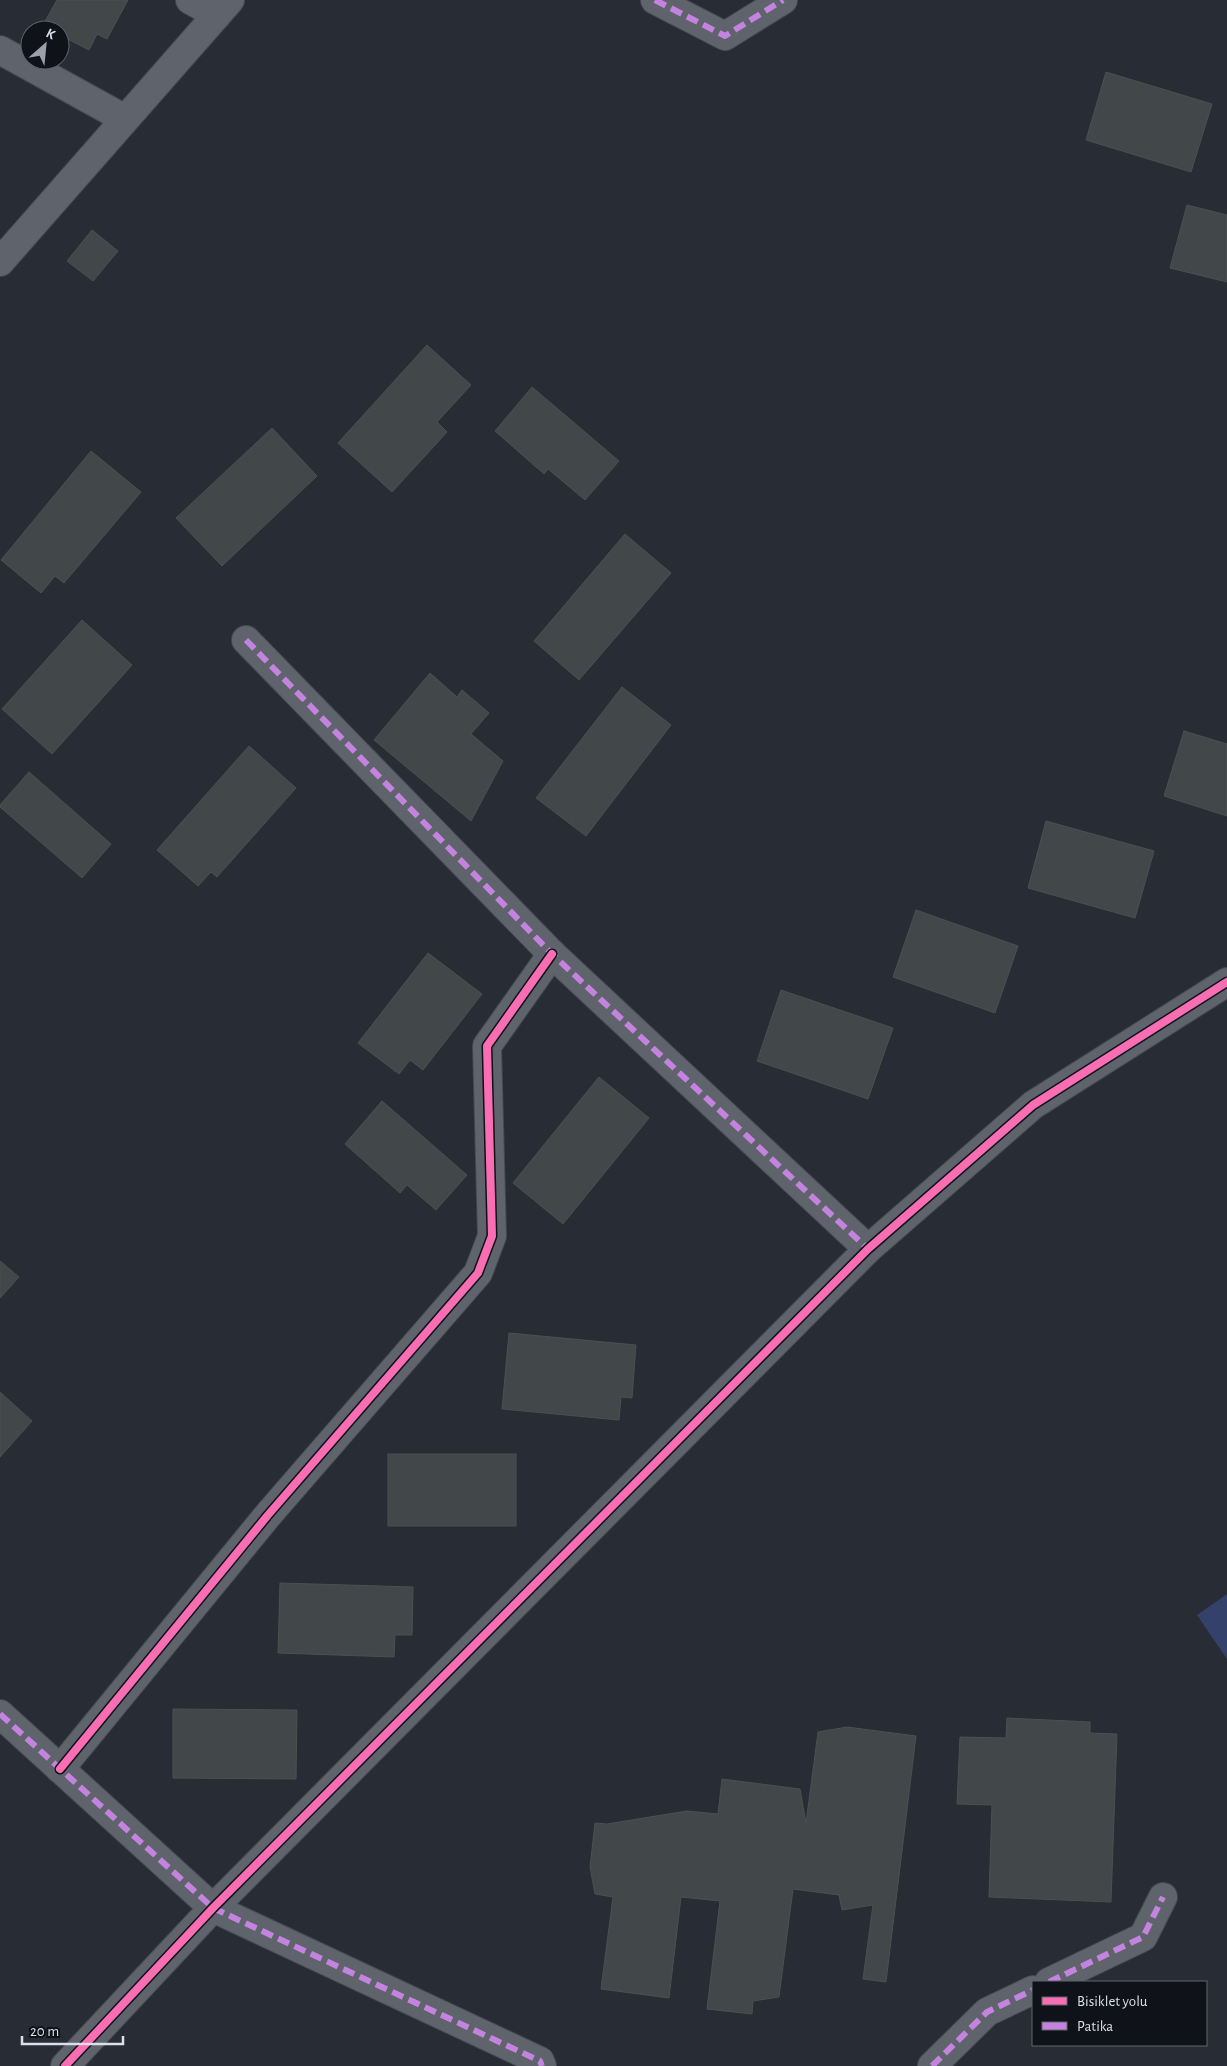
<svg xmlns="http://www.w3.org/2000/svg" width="1227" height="2066" font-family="'Alegreya Sans',sans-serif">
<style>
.green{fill:#34416a}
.building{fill:#424749;stroke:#4b5050}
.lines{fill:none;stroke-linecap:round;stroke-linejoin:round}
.minor-casing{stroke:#464951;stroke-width:30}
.minor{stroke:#5f636b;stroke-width:28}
.quiet{stroke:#c483df;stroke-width:6;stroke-dasharray:12 6;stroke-linecap:butt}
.cycleway-casing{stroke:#0f1219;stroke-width:11}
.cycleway{stroke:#f96db3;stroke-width:8}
</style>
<rect width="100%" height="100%" fill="#282c35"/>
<!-- green -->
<polygon class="green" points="1227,1594 1227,1659 1197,1615"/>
<!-- building -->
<g class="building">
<polygon points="57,0 128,0 107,39 97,34 89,50 60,35 60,30 52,30 43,25"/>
<polygon points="1106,72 1212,104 1191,172 1086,140"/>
<polygon points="1187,205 1227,215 1227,282 1170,268"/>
<polygon points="92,230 118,251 93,281 67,261"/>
<polygon points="427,345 471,385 437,422 447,432 392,492 338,443"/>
<polygon points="532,387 619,461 585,500 548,469 544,474 495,431"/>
<polygon points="272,428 317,476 222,566 176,518"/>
<polygon points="91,451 141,492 64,583 55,576 41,593 1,560"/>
<polygon points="625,534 671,573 579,680 534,641"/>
<polygon points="82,620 132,665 52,754 2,709"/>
<polygon points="430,673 457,697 462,690 489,713 471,734 503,761 471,821 374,740"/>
<polygon points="622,687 671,725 586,836 536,798"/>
<polygon points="1184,731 1227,744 1227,816 1164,796"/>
<polygon points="249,746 296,788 217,877 211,872 198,886 157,850"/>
<polygon points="29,772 111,844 82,878 0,807 0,805"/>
<polygon points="1046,821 1154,851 1135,918 1028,888"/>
<polygon points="916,910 1018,946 995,1013 893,977"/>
<polygon points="428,953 482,994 423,1070 410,1060 399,1074 358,1043"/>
<polygon points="781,990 893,1028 868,1099 757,1061"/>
<polygon points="599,1077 649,1118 563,1224 513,1183"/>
<polygon points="382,1101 467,1175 436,1210 407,1185 400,1193 345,1144"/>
<polygon points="0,1261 19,1277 0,1298"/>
<polygon points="509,1333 636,1345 632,1398 621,1397 619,1420 502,1409"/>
<polygon points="0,1392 32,1421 0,1457"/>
<rect x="388" y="1454" width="128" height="72"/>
<polygon points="280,1583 413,1587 412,1635 395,1635 394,1657 278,1653"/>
<polygon points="173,1709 297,1710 296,1779 173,1778"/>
<polygon points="1007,1718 1090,1722 1090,1733 1117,1734 1111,1902 989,1897 992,1805 957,1804 960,1737 1006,1738"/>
<polygon points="847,1727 916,1736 886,1982 863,1979 873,1905 842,1910 839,1895 793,1889 779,1997 753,2001 752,2014 707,2009 720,1901 681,1897 669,1998 601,1989 613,1897 595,1894 590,1867 595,1823 607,1824 687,1811 718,1814 722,1779 800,1789 806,1823 818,1732"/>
</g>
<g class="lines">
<!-- minor casing -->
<g class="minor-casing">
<g id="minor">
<polyline points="190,0 217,15"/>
<polyline points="655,0 725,36 783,0"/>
<polyline points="0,50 125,119"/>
<polyline points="0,262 230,0"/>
<polyline points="246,640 552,954 868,1249"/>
<polyline points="0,1714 213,1908 540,2061 542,2066"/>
<polyline points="60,1769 268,1515 478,1273 492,1236 487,1046 552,954"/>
<polyline points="1049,1982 1143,1937 1163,1897"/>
<polyline points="65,2066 213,1908 868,1249 1033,1105 1227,982"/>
<polyline points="932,2066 987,2012 1033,1990"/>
</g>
</g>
<!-- minor -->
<use href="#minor" class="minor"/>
<!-- quiet -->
<g class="quiet">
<polyline points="655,0 725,36 783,0"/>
<polyline points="246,640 552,954 868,1249"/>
<polyline points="0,1714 213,1908 540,2061 542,2066"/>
<polyline points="1049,1982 1143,1937 1163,1897"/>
<polyline points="932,2066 987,2012 1033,1990"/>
</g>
<!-- cycleway casing -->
<g class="cycleway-casing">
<g id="cycleway">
<polyline points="60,1769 268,1515 478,1273 492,1236 487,1046 552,954"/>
<polyline points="65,2066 213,1908 868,1249 1033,1105 1227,982"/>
</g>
</g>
<!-- cycleway -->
<use href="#cycleway" class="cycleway"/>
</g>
<!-- legend -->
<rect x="1032" y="1981" width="175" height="65" fill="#0f1219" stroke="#61646d"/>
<rect x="1042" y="1997" width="25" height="8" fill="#f96db3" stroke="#61646d"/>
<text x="1077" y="2006" font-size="15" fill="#dbdfeb">Bisiklet yolu</text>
<rect x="1042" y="2022" width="25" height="8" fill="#c483df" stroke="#61646d"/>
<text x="1077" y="2031" font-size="15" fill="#dbdfeb">Patika</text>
<!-- north arrow -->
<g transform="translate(45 45) rotate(27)"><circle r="24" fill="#0f1219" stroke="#61646d"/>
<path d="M0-4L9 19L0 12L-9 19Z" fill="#9ca0ab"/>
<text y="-8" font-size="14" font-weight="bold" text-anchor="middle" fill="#dbdfeb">K</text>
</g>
<!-- scale -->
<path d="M22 2036v8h101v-8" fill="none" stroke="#dbdfeb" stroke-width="2.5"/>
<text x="30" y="2036" font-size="15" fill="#dbdfeb" stroke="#0f1219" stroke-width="4" paint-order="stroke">20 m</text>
</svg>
